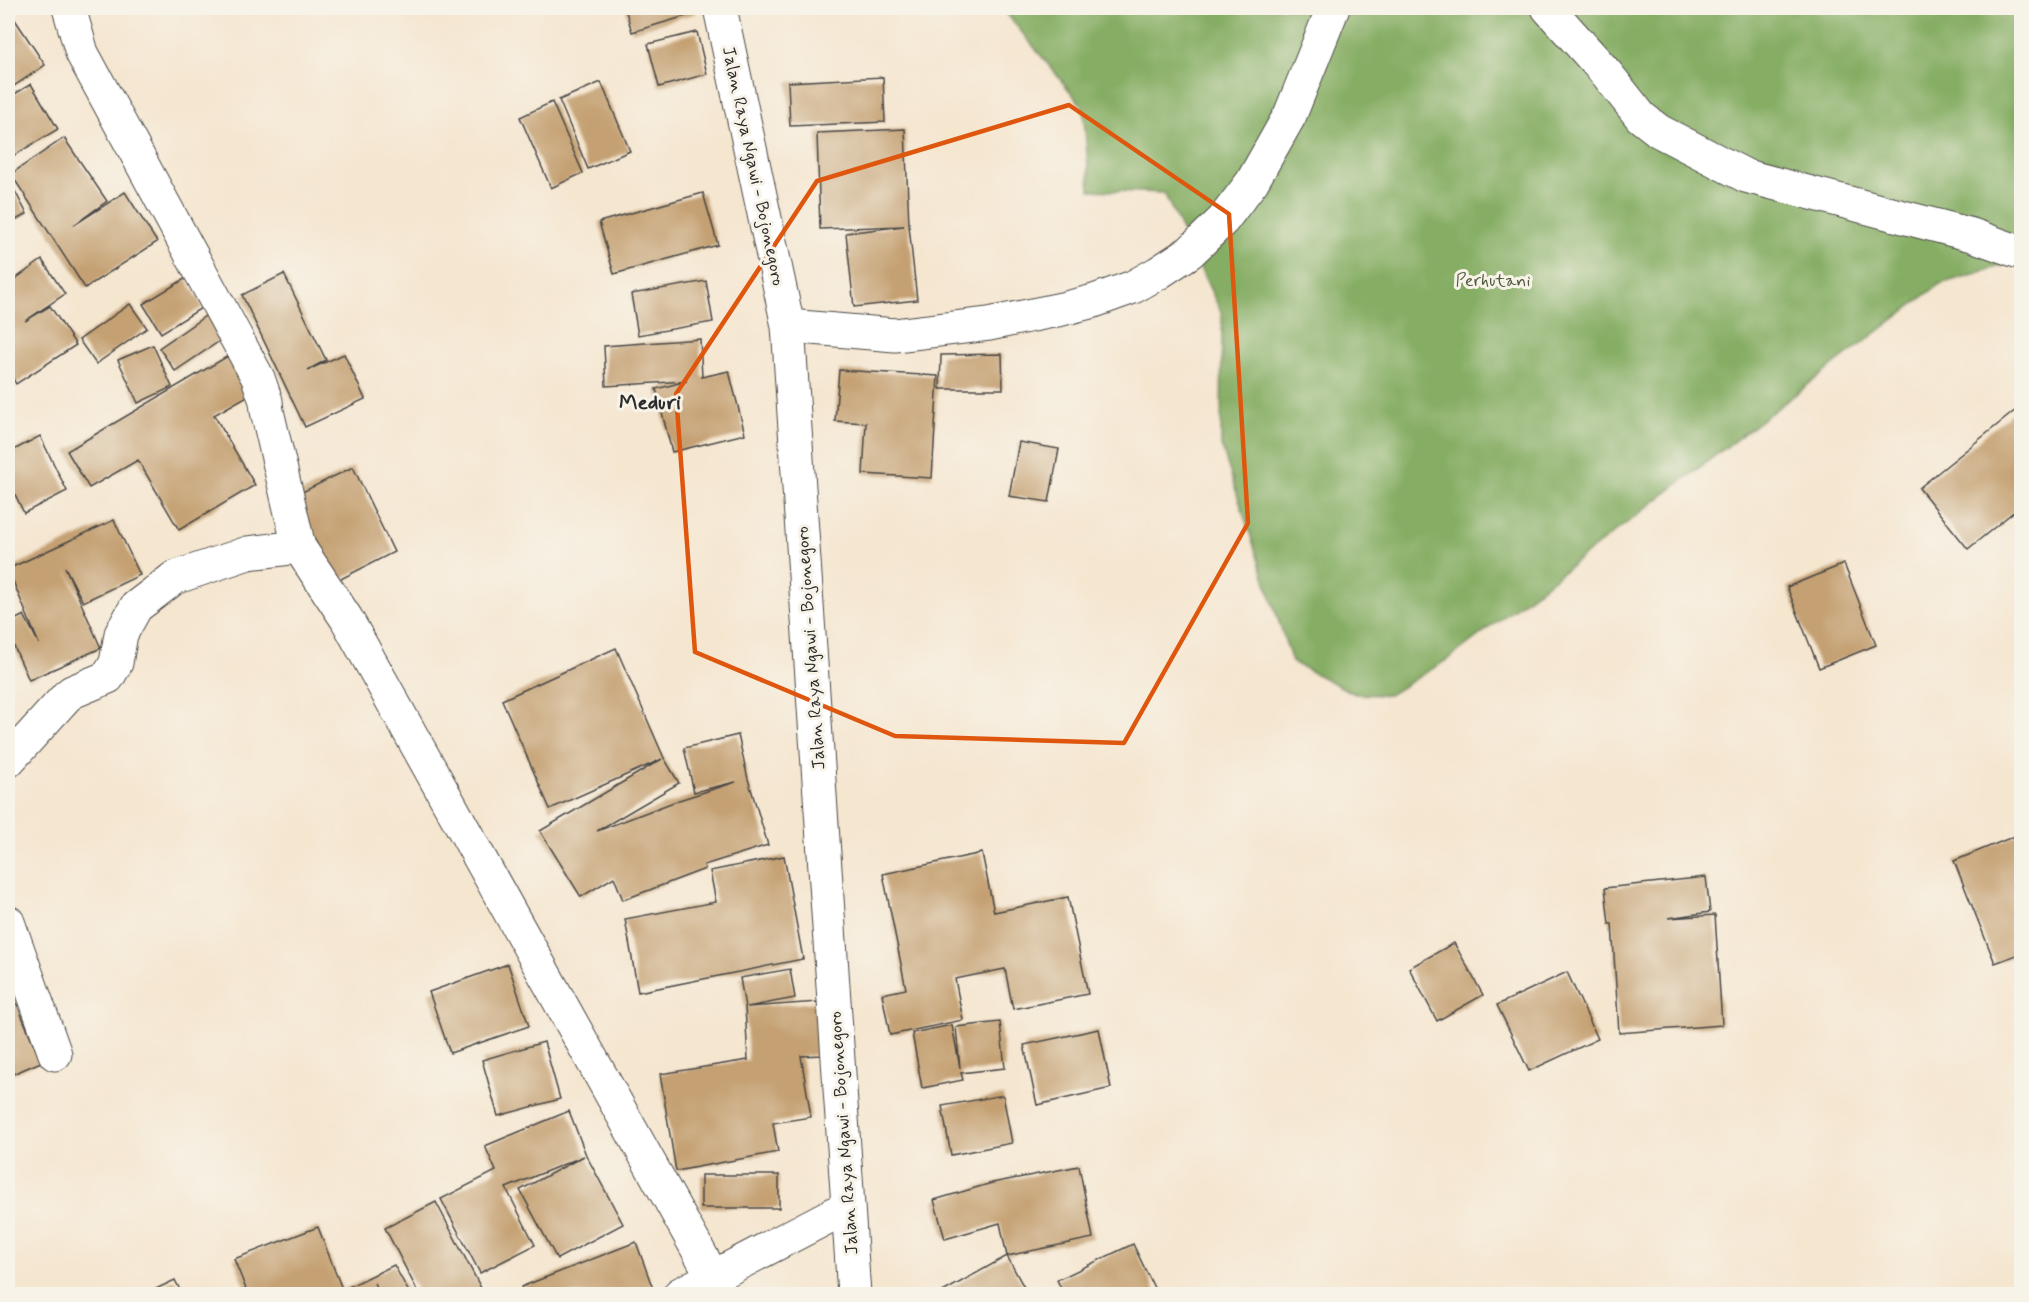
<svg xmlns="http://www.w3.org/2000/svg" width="2029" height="1302" font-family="Mynerve,sans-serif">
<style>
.forest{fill:#85ad64;stroke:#586c48;stroke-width:1.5}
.building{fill:#c4a072}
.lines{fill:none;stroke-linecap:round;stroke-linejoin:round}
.minor-casing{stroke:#494744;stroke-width:35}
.highway-casing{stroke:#494744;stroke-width:35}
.minor{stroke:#fff;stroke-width:33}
.highway{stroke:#fff;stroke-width:33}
.marked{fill:none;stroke:#df570e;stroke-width:4.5;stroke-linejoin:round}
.labels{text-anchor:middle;stroke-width:6;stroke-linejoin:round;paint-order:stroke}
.street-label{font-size:18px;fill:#2b2b2b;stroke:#f7f3e8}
.park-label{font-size:18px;fill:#505a40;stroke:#f7f3e8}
.quarter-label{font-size:21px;font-weight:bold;fill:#2b2b2b;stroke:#f7f3e8}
</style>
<rect width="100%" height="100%" fill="#f7f3e8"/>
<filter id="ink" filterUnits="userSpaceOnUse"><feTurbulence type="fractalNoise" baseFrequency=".0167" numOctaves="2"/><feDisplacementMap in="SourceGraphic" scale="12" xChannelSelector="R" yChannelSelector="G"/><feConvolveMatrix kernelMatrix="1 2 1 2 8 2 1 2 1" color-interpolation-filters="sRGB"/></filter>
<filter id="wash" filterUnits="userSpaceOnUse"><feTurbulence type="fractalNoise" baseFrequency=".008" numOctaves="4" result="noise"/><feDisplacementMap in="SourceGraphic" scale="24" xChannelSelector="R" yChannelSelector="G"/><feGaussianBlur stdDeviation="1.35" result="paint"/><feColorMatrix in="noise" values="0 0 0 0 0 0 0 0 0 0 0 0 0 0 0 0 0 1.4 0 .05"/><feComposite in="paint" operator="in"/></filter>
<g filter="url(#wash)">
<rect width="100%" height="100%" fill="#f5e6d0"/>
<!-- forest -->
<polygon class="forest" points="1002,8 2021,8 2021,260 1940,284 1447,660 1389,695 1355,694 1292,662 1221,445 1222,314 1164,193 1090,190 1083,107"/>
<g id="blocks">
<!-- building -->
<g class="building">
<polygon points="625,8 694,8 696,13 632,32"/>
<polygon points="8,9 45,65 8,90"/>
<polygon points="697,32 707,74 659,87 648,44"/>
<polygon points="883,77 885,122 790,126 788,82"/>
<polygon points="601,82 630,151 588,169 559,100"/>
<polygon points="31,84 58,129 8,159 8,98"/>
<polygon points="552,102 583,173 551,188 520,117"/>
<polygon points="905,129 909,226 917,300 854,307 846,233 904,226 820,229 817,133"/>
<polygon points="64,138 107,201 74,225 125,192 157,242 85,288 11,174"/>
<polygon points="8,178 27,214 8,224"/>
<polygon points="703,193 718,245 614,274 599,222"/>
<polygon points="42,260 65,294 25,321 50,306 76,345 16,384 8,370 8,284"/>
<polygon points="284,274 326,360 308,370 344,354 365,399 305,427 242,295"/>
<polygon points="186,278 203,307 161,333 143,304"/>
<polygon points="706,281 713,322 638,335 631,294"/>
<polygon points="130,304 147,328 96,364 79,340"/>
<polygon points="211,312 227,336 175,371 159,348"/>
<polygon points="700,339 702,377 729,371 745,434 672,452 656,389 687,381 606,386 604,346"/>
<polygon points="153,345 172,387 138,403 118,360"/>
<polygon points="1002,354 1003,389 940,389 941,355"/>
<polygon points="228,356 251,394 214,415 255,485 179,530 138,460 89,488 67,451"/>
<polygon points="839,370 938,376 932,478 863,474 866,423 835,421"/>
<polygon points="2022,405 2022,505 1968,549 1919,488"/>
<polygon points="40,436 67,491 24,513 8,480 8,453"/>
<polygon points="1019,442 1059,449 1049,502 1009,496"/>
<polygon points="353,467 394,552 335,582 294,496"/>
<polygon points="114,520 140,575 83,602 65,567 101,648 29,680 8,633 8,623 24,615 39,644 8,569"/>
<polygon points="1844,564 1876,645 1819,668 1787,587"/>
<polygon points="616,648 664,758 679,783 597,831 679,800 736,782 694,792 684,748 738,735 748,779 768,845 704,865 705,869 623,900 614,877 581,897 540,831 662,759 550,809 502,700"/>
<polygon points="2022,833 2022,953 1995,963 1954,861"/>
<polygon points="982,853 994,912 1068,897 1088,994 1013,1009 1005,969 955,979 963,1020 890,1035 882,994 906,989 883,874"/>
<polygon points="784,856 803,959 638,992 625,919 716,902 710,871"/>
<polygon points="1706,877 1710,912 1668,918 1715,915 1722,1025 1619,1033 1612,924 1609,924 1605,888"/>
<polygon points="1454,943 1483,995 1437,1021 1409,968"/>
<polygon points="508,964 529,1026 450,1053 429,992"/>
<polygon points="790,969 795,998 747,1007 818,1002 822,1055 801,1056 811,1117 773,1123 778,1152 676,1171 660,1074 748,1060 745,1007 740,978"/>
<polygon points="1567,972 1598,1039 1529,1071 1497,1005"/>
<polygon points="8,983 41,1062 8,1076"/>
<polygon points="1000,1022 1005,1068 961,1073 963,1080 922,1088 912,1033 952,1025 960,1068 956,1027"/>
<polygon points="1099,1029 1111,1088 1037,1105 1024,1045"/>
<polygon points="544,1042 560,1099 498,1116 482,1060"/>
<polygon points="1003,1095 1012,1143 951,1155 942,1106"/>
<polygon points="569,1111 586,1155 623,1224 557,1259 520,1190 584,1156 506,1188 535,1245 480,1273 441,1199 496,1171 485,1146"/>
<polygon points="1079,1166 1093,1238 1007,1256 1000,1223 945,1239 934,1200 992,1183"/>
<rect x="701" y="1175" width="78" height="33"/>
<polygon points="436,1202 484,1294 419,1294 385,1228"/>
<polygon points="318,1227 342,1289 328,1294 248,1294 234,1259"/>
<polygon points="636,1242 653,1289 644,1294 524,1294 521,1287"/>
<polygon points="1133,1244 1157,1294 1064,1294 1057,1280"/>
<polygon points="1007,1256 1027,1293 1025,1294 939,1294"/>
<polygon points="394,1265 410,1294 380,1294 374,1283 379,1294 334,1294"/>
<polygon points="175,1280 182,1294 145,1294"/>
</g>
</g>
</g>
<g filter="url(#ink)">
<use href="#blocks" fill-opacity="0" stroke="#494744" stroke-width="1.5"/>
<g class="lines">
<!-- minor casing -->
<g class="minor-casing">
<g id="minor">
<polyline points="69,8 82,53 258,378 266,401 267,411 299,547 346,618 713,1277"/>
<polyline points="1548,8 1607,74 1641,117 1659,131 1746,176 1972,235 2022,253"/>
<polyline points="788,326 895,335 989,324 1062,309 1094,301 1133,287 1158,273 1190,252 1223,220 1252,182 1290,115 1333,8"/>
<polyline points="8,761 67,696 72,692 108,677 116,663 121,634 136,607 174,578 248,553 299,547"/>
<polyline points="8,922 55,1054"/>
<polyline points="680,1294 847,1207"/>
</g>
</g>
<!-- highway casing -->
<g class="highway-casing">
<polyline id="highway" points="720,8 788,326 854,1294"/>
</g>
<!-- minor -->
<use href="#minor" class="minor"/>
<!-- highway -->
<use href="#highway" class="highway"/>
</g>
</g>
<!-- marked area -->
<path class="marked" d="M1069 105 1229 214 1248 523 1124 743 895 736 695 652 676 394 817 181Z"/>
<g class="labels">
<!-- street labels -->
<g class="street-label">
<text transform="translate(754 166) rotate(78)" y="6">Jalan Raya Ngawi - Bojonegoro</text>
<text transform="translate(810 648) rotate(-94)" y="6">Jalan Raya Ngawi - Bojonegoro</text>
<text transform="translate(843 1133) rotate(-94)" y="6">Jalan Raya Ngawi - Bojonegoro</text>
</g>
<!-- park labels -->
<g class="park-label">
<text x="1493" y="286">Perhutani</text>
</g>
<!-- quarter labels -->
<g class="quarter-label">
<text x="650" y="409">Meduri</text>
</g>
</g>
<!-- margin -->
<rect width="2029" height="1302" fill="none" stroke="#f7f3e8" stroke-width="30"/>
</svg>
